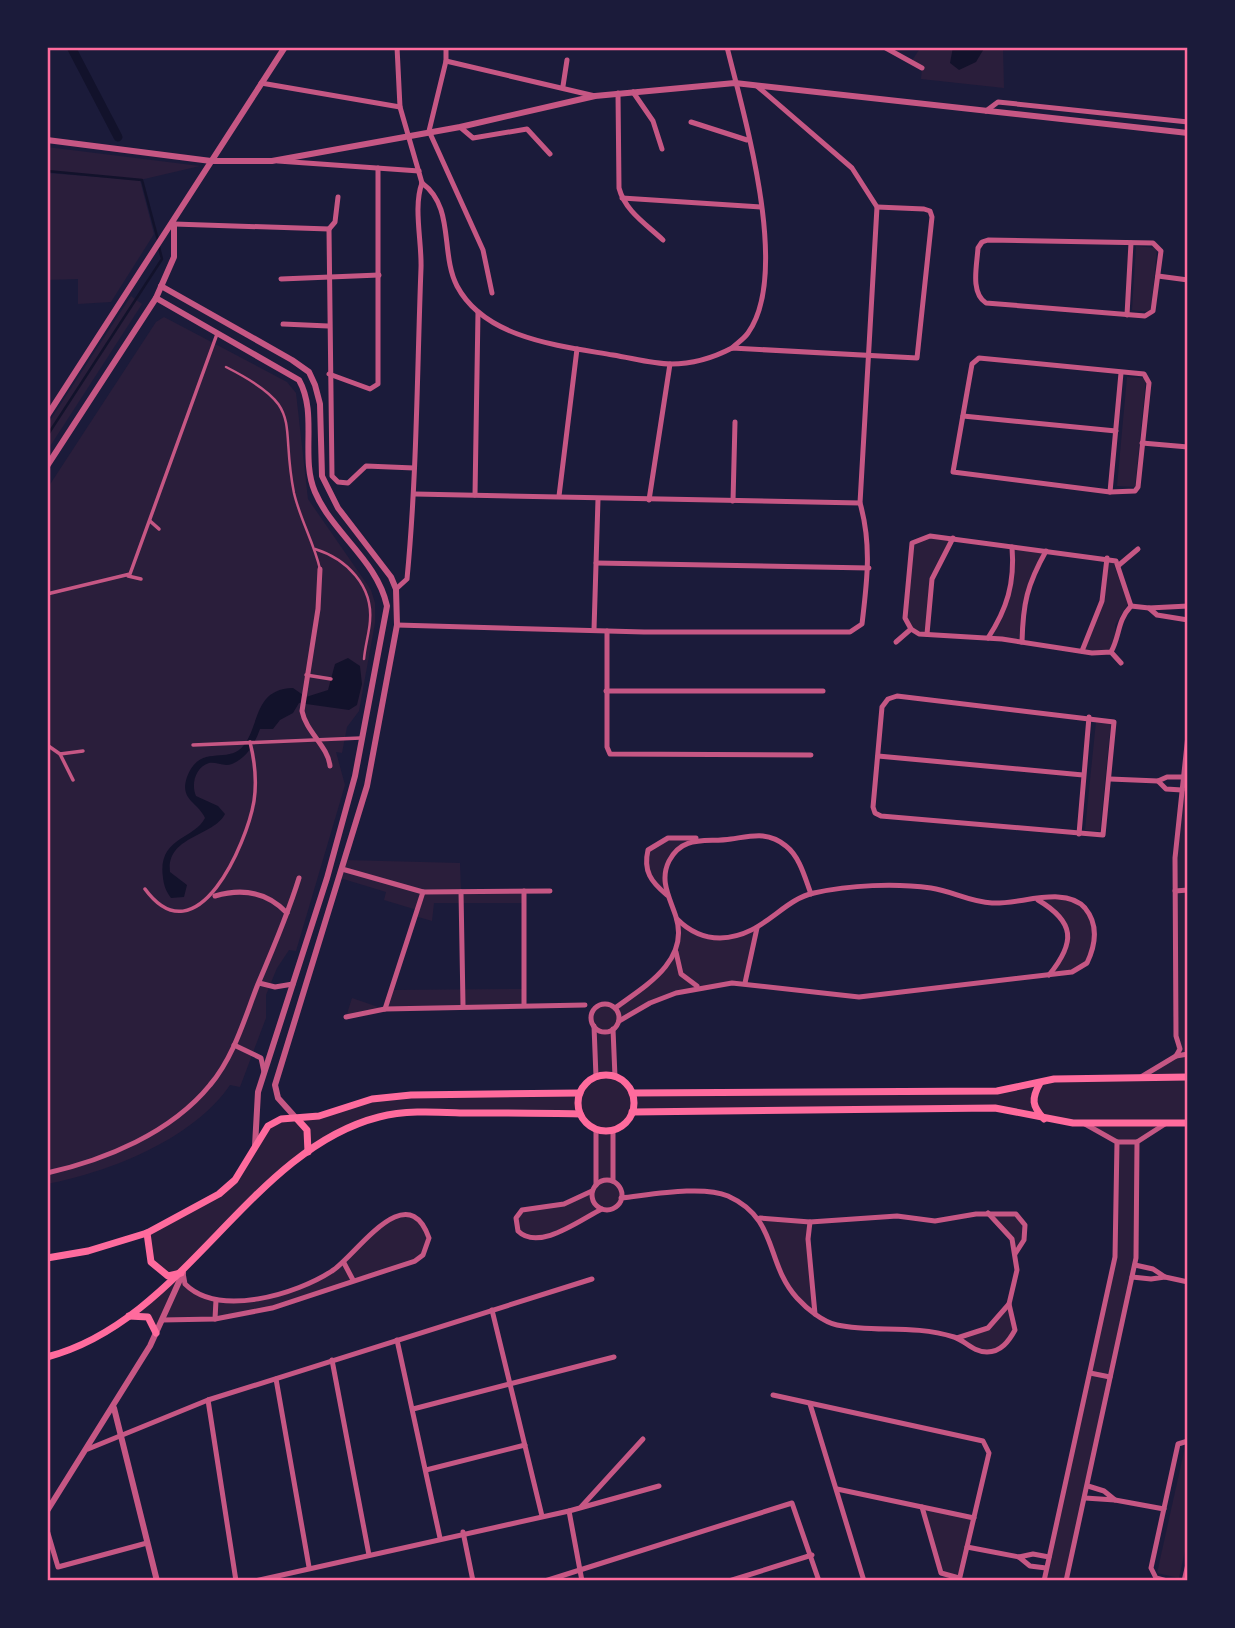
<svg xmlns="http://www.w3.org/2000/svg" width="1235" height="1628" font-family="Ubuntu,sans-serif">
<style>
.green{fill:#2a1e3b}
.water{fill:#12122b}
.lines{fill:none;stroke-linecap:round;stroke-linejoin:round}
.stream{stroke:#12122b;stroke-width:2.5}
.canal{stroke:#12122b;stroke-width:9}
.service{stroke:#c65784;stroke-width:2.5}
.pedestrian{stroke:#c65784;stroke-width:3.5}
.minor{stroke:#c65784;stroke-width:5}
.tertiary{stroke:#c65784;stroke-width:6}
.secondary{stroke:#ff6b9d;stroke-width:7}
.neatline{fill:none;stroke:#ff6b9d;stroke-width:2.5}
</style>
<rect width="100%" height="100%" fill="#1b1b3a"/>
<!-- green -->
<g class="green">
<polygon points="921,47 1003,47 1004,88 921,79 922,68 911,62"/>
<polygon points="47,147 200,166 140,180 154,234 111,302 78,304 78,279 47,280 47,173 112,178 47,171"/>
<polygon points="1136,246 1157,248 1151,312 1132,310"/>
<polygon points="131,296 142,304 47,451 47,425"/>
<path d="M164 317 287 382 296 393 308 499 371 590 375 603V623L359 711 347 727 342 753 336 752 345 785 296 951 289 950 277 968 266 995V1018L240 1087 230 1085C193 1139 110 1172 47 1184V489L156 322Z"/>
<polygon points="1127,377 1146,378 1135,487 1117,486"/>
<polygon points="930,536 953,538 932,579 927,634 911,629 905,618 912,543"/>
<polygon points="1012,547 1046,551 1030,581 1022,642 988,638 1010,594"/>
<polygon points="1108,560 1113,562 1128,604 1115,625 1116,643 1111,652 1082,651 1094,628"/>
<polygon points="1096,721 1111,723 1100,831 1085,830"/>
<path d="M1188 735V1123H1166L1137 1142V1244L1066 1581H1044L1115 1257 1117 1142 1084 1124 995 1108 633 1112 628 1120 613 1130V1181L621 1189 619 1203 536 1240 516 1227 522 1210C545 1207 583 1206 596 1185V1129L580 1114C541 1114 502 1113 462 1113 435 1112 404 1110 377 1118 297 1142 238 1214 183 1273 195 1324 300 1290 331 1272 354 1259 366 1230 396 1218 407 1213 416 1221 425 1226L427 1247 415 1261 238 1316 162 1320 156 1333 148 1317 129 1316 181 1274 168 1276 151 1262 147 1233 235 1180 274 1122 298 1120 372 1099 580 1093 596 1077 592 1013 602 1004 615 1008 652 983 676 952 677 919C704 944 726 936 758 928L745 983 676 993 619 1021 613 1029 615 1077 632 1093 997 1091 1040 1083 1139 1078 1176 1056 1175 858Z"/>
<path d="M696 838C671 852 663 867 667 895L650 880 648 850 658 841Z"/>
<polygon points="345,860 460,863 461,892 524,891 524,903 434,903 432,921 415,916 417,910 384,900 386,892 340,878"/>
<path d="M1069 898C1097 915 1096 934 1087 963L1072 972 1049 975C1079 938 1071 926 1038 900Z"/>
<polygon points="524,989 524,1005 385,1009 346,1017 352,998 384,1009 391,990"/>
<polygon points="988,1213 1016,1214 1026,1232 1015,1254 1012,1239"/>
<polygon points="760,1218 810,1222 808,1239 815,1314 785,1282"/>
<path d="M1009 1304 1015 1330C998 1358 980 1354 957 1338L988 1328Z"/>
<polygon points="1185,1447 1188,1447 1188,1537 1179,1578 1157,1573"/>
<polygon points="922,1507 974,1518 959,1578 941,1573"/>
</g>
<!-- water -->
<g class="water">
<polygon points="953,47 985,47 976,62 959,70 950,63"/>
<path d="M348 658 360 666 362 684 357 705 349 710 299 703 293 713 280 720 273 729H260C255 743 247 758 232 764 224 767 217 762 209 763 195 767 191 785 196 796L218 806 225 814C213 837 166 836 170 872L187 885 184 897 171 898C166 891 164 886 163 878 157 837 194 840 205 818 198 802 179 800 187 777 200 742 228 766 244 745 260 724 254 689 293 688L306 697 328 690 335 664Z"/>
</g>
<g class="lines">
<!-- stream -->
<g class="stream">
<polyline points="47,171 142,180 158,240"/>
<polyline points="47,436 162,259 159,247"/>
</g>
<!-- canal -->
<polyline class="canal" points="71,47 118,137"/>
<!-- service -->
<g class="service">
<path d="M226 367C307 408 279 419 294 493 300 519 314 543 320 569"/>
<path d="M315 549C347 559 373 586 370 621 369 634 365 646 364 659"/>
</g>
<!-- pedestrian -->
<g class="pedestrian">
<polyline points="150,521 159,529"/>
<polyline points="128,576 141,579"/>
<polyline points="47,594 130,574 217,334"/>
<polyline points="306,675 331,679"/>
<polyline points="47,745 60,754 83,751"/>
<polyline points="193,745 361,738"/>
<polyline points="60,754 73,780"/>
<path d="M145 889C197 960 247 843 254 801 257 781 255 762 250 742"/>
</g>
<!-- minor -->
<g class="minor">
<polyline points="397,47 400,107 422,183"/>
<polyline points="446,47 446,61 429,131 483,250 492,293"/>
<path d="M727 47C744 116 791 273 748 333 744 339 737 343 732 348"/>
<polyline points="884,47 922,68"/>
<polyline points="446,61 595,96"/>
<polyline points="261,83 400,107"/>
<polyline points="563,86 567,60"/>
<polyline points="633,92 653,121 662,149"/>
<path d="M618 93 619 188C625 211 646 224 663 240"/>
<polyline points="986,111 998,102 1188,122"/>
<polyline points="691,122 747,140"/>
<polyline points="460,127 473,138 527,129 550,154"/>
<polyline points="278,161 419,171"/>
<path d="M422 183C455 207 440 253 457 286 485 339 561 346 613 355 632 358 652 364 671 364 693 364 713 358 732 348L917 358 932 217 930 211 924 209 877 207"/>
<polyline points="622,198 761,207"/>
<polyline points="174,224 329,229"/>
<polyline points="329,229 332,476 338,482 348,483 366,466 414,468"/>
<polyline points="329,229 335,222 338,197"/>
<path d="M988 240 1153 243 1161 251 1153 311 1145 316 986 303C970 293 977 265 978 248L982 242Z"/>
<polyline points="1158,276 1188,280"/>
<polyline points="281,279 379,275"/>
<polyline points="1127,315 1131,243"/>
<polyline points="283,324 328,326"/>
<polygon points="979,358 1144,374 1149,383 1138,487 1135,491 1110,492 953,472 972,364"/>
<polyline points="329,374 370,389 378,384 378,168"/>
<polyline points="963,416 1116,431"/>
<polyline points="1142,443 1188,447"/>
<polyline points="1110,492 1121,373"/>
<polyline points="415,494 860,503"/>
<polyline points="475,495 478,312"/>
<polyline points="559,496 577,349"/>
<polyline points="649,500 670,364"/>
<polyline points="733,501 735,422"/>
<polyline points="596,563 869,568"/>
<polyline points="1119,565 1138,549"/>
<path d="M320 569 318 609 302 711C306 732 328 746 330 766"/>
<path d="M396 589 407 579C417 475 417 372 421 268 422 242 413 207 422 183"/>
<polyline points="1131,606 1149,608"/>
<polyline points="1188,606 1149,608 1157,615 1188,620"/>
<path d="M397 625 644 632H850L862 624C867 582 872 545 860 503L877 207 852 168 757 86"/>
<polyline points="594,630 598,499"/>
<polyline points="607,631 607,747 610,754 811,755"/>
<polyline points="927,634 932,579 953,538"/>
<path d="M988 638C1007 609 1015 583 1012 547"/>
<polyline points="896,642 911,629"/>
<path d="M1022 642C1023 603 1027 585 1046 551"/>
<polyline points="1082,651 1102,601 1107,558"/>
<path d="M1111 652C1120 636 1117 621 1131 606L1116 561 930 536 912 543 905 618 911 629 919 634 1002 639 1092 653 1111 652 1121 663"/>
<polyline points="606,691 823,691"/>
<polygon points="897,696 1114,722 1103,835 881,816 875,813 873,807 882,707 888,699"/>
<polyline points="878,756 1083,775"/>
<polyline points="1110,779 1158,781"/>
<polyline points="1182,790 1166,789 1158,781 1167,777 1183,777"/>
<polyline points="1079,834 1089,717"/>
<polyline points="342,869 423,892 550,891"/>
<polyline points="524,891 524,1005"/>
<polyline points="1175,891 1188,890"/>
<polyline points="461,892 463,1005"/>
<path d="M667 895C651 882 643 871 648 850L668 838H696"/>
<path d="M215 896C242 888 267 892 287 913"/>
<path d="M1038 900C1075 922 1076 942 1049 975"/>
<polyline points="676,952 681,974 697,986"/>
<polyline points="259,983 275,987 293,984"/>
<polyline points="745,983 757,928"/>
<circle cx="605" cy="1018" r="14"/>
<path d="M615 1008C644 987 690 961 676 917 670 898 659 881 669 861 683 834 707 843 731 839 752 836 768 831 786 846 800 857 805 878 811 894"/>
<polyline points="385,1009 423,892"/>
<polyline points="346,1017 385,1009 585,1005"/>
<path d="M619 1021 650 1003 676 993 732 983 859 997 1072 972 1087 963C1095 946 1099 925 1085 908 1065 885 1019 905 992 903 970 902 952 891 931 888 895 883 850 885 814 893 781 900 763 937 720 938 702 938 689 931 677 919"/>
<polyline points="594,1026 596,1077"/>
<polyline points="613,1029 615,1077"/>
<polyline points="234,1045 261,1058 264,1072"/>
<polyline points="1176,1056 1188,1054"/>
<polyline points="1141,1077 1176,1056 1180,1049 1176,1036 1175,858 1188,735"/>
<polyline points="596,1129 596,1185"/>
<polyline points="613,1130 613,1181"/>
<polyline points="1117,1142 1137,1142"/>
<path d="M47 1173C105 1160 171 1133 210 1085 234 1057 245 1017 258 984 273 949 288 914 299 878"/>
<circle cx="607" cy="1195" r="15"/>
<path d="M592 1191 564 1204 522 1210 516 1218 518 1231C539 1252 581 1219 602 1209"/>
<path d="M621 1198C650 1195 702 1185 728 1196 779 1219 765 1263 797 1298 807 1309 823 1322 837 1325 875 1333 912 1324 954 1337 966 1341 973 1352 987 1352 1001 1352 1009 1341 1015 1330L1009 1304"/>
<polyline points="760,1218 810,1222 897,1216 935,1221 976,1214 1016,1214 1025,1225 1024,1240 1015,1254"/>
<polyline points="810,1222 808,1239 815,1314"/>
<polyline points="344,1263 353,1280"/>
<polyline points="1132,1277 1151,1279 1165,1277 1153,1269 1135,1265"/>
<polyline points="1165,1277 1188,1282"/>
<polyline points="492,1310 542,1516"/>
<polyline points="215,1319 216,1300"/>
<path d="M162 1320 215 1319 272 1308 415 1261 423 1255 429 1238C407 1175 355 1257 332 1271 297 1294 219 1318 185 1284L183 1273"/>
<polyline points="957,1338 988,1328 1009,1304 1017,1270 1012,1239 988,1213"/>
<polyline points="397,1340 440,1538"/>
<polyline points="332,1360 369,1555"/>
<polyline points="1090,1373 1110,1377"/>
<polyline points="276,1379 309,1567"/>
<polyline points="773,1395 983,1441 989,1453 959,1581"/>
<polyline points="208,1400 236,1581"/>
<polyline points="810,1404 864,1581"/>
<polyline points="413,1409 614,1357"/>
<polyline points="88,1449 208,1400 592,1279"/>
<polyline points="426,1470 525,1445"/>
<polyline points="837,1489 974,1518"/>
<polyline points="1085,1498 1115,1500 1104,1491 1088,1486"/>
<polyline points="1115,1500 1164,1509"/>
<polyline points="581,1507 643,1439"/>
<polyline points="922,1507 941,1573 959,1578"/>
<polyline points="569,1511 582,1581"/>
<polyline points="47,1530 58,1567 147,1543"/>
<polyline points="463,1532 473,1581"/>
<polyline points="967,1547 1019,1557"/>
<polyline points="1046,1568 1030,1566 1019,1557 1033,1554 1049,1557"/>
<polyline points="255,1581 569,1511 659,1486"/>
<polyline points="545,1581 792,1503 819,1581"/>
<polyline points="729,1581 812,1555"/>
<polyline points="1044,1581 1115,1257 1117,1142 1085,1124"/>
<polyline points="1066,1581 1136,1258 1137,1142 1165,1124"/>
<polyline points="1167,1581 1156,1578 1151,1568 1178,1444 1188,1441"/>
<polyline points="1184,1581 1188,1564"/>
</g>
<!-- tertiary -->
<g class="tertiary">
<polyline points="47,140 211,161 272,161 460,127 595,96 735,83 1188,133"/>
<polyline points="161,286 292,360 309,372 315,385 320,404 322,476 338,508 391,577 396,589 397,625 367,786 275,1085 278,1098 296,1118"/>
<path d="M156 298 299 380C318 414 300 457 315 492 333 534 377 560 387 606L355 776 327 878 258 1092 255 1146"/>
<polyline points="47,416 285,47"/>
<polyline points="47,466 156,298 174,257 174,224"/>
<polyline points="114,1408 157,1581"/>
<polyline points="47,1511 150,1346 183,1273"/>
</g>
<!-- secondary -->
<g class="secondary">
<circle cx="606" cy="1103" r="28"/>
<path d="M1040 1083C1031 1099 1032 1106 1044 1119"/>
<polyline points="632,1093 997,1091 1054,1079 1188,1077"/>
<polyline points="632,1112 995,1108 1073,1123 1188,1123"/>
<polyline points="298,1120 307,1130 308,1152"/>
<polyline points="147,1233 151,1262 168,1276 181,1273"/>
<polyline points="47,1258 88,1251 147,1233 219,1194 235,1180 268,1126 281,1119 319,1116 372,1099 411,1095 580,1093"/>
<polyline points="129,1316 148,1317 156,1333"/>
<path d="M47 1357C185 1321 249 1150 379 1117 406 1110 436 1112 463 1113 502 1113 541 1113 580 1114"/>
</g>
</g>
<!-- border -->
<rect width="1235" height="1628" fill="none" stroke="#1b1b3a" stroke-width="98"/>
<rect x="49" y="49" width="1137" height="1530" class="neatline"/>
</svg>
